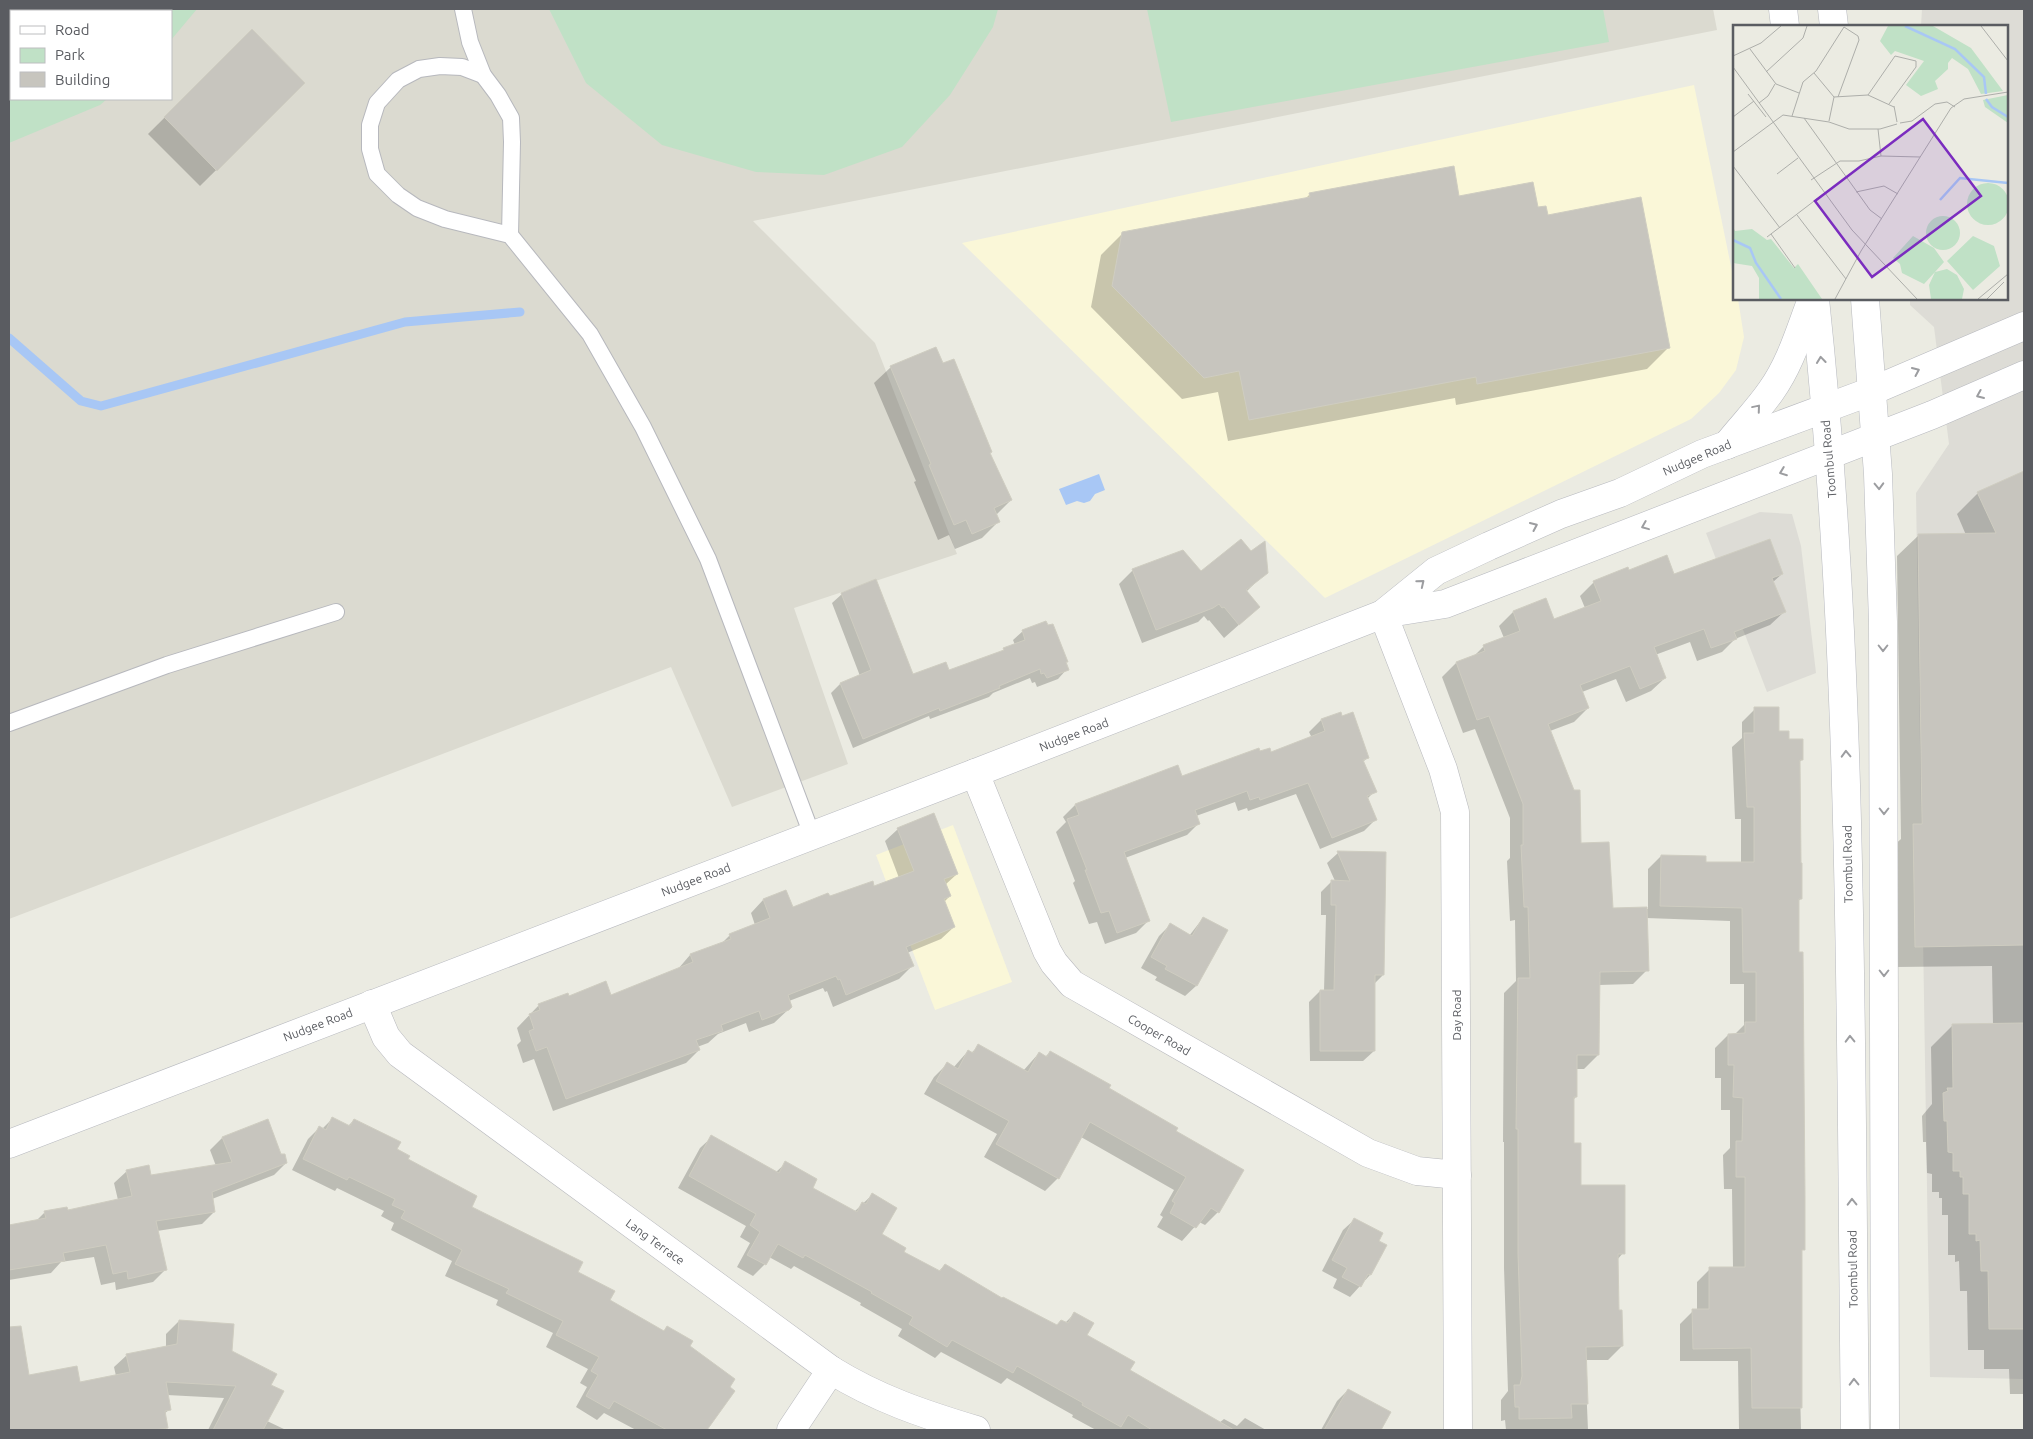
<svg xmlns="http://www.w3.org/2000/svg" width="2033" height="1439" font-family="Ubuntu,sans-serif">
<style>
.commercial{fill:#faf7d8}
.industrial{fill:#dddcd6}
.education{fill:#dbdad0;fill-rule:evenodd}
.green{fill:#c0e1c6}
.water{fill:#a8c7f5}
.shadow{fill:#0003}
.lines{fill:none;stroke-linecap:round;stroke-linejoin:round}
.stream{stroke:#a8c7f5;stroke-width:9}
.building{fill:#c7c5be;stroke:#cfcdc1}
.lane-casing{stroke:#b7b8bd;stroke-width:18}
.street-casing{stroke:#b7b8bd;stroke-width:29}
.secondary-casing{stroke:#b7b9bf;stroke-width:29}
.lane{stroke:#fff;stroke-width:16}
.street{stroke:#fff;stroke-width:28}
.secondary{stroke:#fff;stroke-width:28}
.oneway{stroke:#9c9da0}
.labels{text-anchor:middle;stroke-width:5;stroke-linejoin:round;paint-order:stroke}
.street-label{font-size:12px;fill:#5a5c61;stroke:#fff}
.inset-river{fill:none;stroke:#a8c7f5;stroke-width:2.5}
.inset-road{fill:none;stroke:#adaeaa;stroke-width:1}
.view{fill:#7b2cbf;fill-opacity:0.15;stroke:#7b2cbf;stroke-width:2.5}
.inset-edge{fill:none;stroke:#5a5c61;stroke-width:2.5}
</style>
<rect width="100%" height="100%" fill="#ebebe2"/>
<!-- commercial -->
<g class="commercial">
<polygon points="1694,85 1734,281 1734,299 1738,299 1744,337 1736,370 1719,393 1691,419 1325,598 962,243"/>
<polygon points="953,825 1012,982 935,1010 876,855"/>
</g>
<!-- industrial -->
<g class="industrial">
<polygon points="1922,9 2024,9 2024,1379 1930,1377 1916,493 1949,444 1934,327 1910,305 1910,299 2007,299 2007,26 1921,26"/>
<polygon points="1760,512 1792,514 1801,546 1816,673 1767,692 1706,533"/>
</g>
<!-- education -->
<path class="education" d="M9 9H1713L1717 30 753 221 875 343 957 554 794 608 848 764 732 807 671 667 9 919ZM11 11H171V99H11Z"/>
<!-- green -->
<g class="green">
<polygon points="9,9 197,9 171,40 171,11 11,11 11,99 107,99 100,105 9,143"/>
<polygon points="549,9 998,9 993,27 950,95 902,147 824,175 756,172 662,145 586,83"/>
<polygon points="1147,9 1603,9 1609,42 1171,122"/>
</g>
<!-- water -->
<polygon class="water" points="1099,474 1105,490 1095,494 1090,501 1084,503 1077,501 1066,505 1059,489"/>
<!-- shadow -->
<g class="shadow">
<polygon points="252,31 304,83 200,186 148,134"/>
<polygon points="1310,194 1458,197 1537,209 1668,348 1647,369 1456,405 1455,398 1228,441 1218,392 1182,399 1091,307 1101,255 1122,234 1305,199"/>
<polygon points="943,364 989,453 1011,500 996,515 998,522 982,538 955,549 949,535 938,540 914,482 916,481 874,383 891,367"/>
<polygon points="2024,472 2024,1394 2010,1394 2009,1369 1984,1369 1984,1350 1968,1350 1967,1291 1960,1291 1959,1261 1955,1262 1955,1255 1948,1255 1948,1215 1942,1215 1942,1198 1939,1198 1939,1192 1932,1192 1932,1174 1927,1173 1926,1142 1923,1142 1922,1116 1932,1104 1931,1047 1953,1025 1993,1025 1992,966 1894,967 1892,847 1901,839 1897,556 1919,535 1966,535 1957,514 1978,493"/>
<polygon points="1133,570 1200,573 1266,572 1246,592 1259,607 1224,638 1209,620 1208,621 1204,616 1198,622 1142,643 1119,584"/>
<polygon points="1628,572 1673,575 1782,574 1773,582 1784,612 1770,625 1735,639 1722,652 1697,661 1690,642 1655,655 1665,678 1651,691 1626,702 1616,679 1582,692 1588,708 1574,722 1550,731 1580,844 1612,909 1648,909 1648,869 1661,856 1705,863 1741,864 1741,819 1735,819 1732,747 1742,738 1742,722 1755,709 1788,741 1802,760 1799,762 1801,899 1798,901 1803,1249 1801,1252 1799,1349 1801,1430 1739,1430 1738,1361 1680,1361 1680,1324 1693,1311 1697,1310 1697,1282 1710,1269 1733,1268 1732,1189 1724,1189 1723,1155 1730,1148 1730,1110 1721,1110 1721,1078 1715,1078 1715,1048 1728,1035 1734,1035 1744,1025 1744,984 1730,984 1730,921 1646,918 1647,970 1633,984 1599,985 1598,1055 1584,1069 1576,1069 1576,1097 1573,1100 1573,1144 1579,1186 1623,1253 1617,1260 1618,1311 1622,1346 1608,1360 1585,1360 1588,1430 1506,1430 1505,1420 1501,1421 1501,1400 1508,1391 1504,1268 1504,1142 1503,1142 1504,993 1516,981 1515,920 1510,921 1507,861 1510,858 1510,818 1475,729 1463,733 1442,677 1456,663 1473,657 1484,646 1504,638 1499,626 1513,612 1546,600 1553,620 1585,608 1580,596 1594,582"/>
<polygon points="842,594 912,676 948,672 1001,652 1015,645 1013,640 1023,631 1067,669 1058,679 1037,687 1035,682 1032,683 1030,678 993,693 989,697 930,719 929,716 853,748 831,693 840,684 860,676 832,603"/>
<polygon points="1321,720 1368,757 1363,762 1375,791 1367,799 1376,819 1364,831 1320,849 1296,794 1248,811 1247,808 1238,811 1235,802 1196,816 1199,823 1187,835 1125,858 1148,921 1136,933 1105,944 1097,922 1089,924 1073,883 1075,881 1056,832 1066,822 1063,817 1075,805 1177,767 1181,778 1260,753 1271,754 1312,738 1309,732"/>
<polygon points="898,829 957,874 945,885 950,896 944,902 954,927 941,939 907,953 912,966 899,979 833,1007 827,991 825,992 823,988 789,1001 791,1007 774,1023 749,1032 746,1023 718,1034 708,1043 697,1047 699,1050 686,1063 553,1111 534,1059 523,1063 517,1045 521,1041 517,1028 539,1005 569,998 611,996 678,969 690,955 721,944 730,935 755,925 751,913 763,900 785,892 792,908 874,888 899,878 885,841"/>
<polygon points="1338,853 1384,854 1383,975 1374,984 1374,1051 1363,1061 1310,1061 1309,1002 1320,991 1324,991 1326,915 1321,915 1321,892 1332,881 1335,881 1327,863"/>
<polygon points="1203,918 1226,931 1196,986 1185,996 1155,980 1157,977 1141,968 1159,936 1170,925 1189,936"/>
<polygon points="979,1046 1023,1071 1039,1053 1045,1057 1050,1052 1174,1132 1218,1212 1205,1225 1199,1222 1182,1241 1157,1227 1163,1217 1160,1215 1174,1190 1081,1137 1058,1178 1045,1191 984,1157 997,1134 924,1094 934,1077 947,1064 953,1068 968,1051 971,1053"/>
<polygon points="332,1119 348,1126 354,1120 470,1207 576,1273 609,1300 663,1332 667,1327 688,1346 734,1392 705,1430 636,1430 604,1413 597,1420 576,1407 587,1387 580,1383 588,1369 546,1347 553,1333 496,1305 498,1300 445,1276 452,1261 391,1230 394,1223 381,1216 384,1211 337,1188 335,1191 292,1170 308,1139 319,1128 322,1129"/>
<polygon points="712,1137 776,1172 786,1163 811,1188 854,1212 872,1195 881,1234 903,1252 938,1272 945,1265 1002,1300 1056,1326 1065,1323 1074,1314 1086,1335 1128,1370 1219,1423 1224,1419 1237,1426 1245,1418 1266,1430 1096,1430 1072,1417 1073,1415 1007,1378 1001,1384 941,1352 935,1358 898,1336 902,1329 860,1305 861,1303 794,1266 791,1269 769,1257 765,1264 753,1276 737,1267 750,1243 740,1237 746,1226 678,1188 700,1148"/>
<polygon points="222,1138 281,1156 286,1163 274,1175 212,1199 214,1212 202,1224 157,1231 165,1270 153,1282 116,1290 115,1282 101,1285 94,1257 61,1262 51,1273 9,1280 9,1226 36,1221 45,1212 67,1211 118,1200 114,1183 127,1171 150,1176 216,1166 210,1150"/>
<polygon points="1354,1220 1377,1241 1385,1246 1370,1275 1350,1297 1333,1288 1337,1279 1322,1271 1343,1230"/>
<polygon points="179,1321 231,1351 270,1386 267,1421 286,1430 208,1430 224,1398 167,1395 170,1409 164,1414 167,1427 164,1430 9,1430 9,1364 26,1362 28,1376 79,1384 116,1376 114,1367 127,1355 166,1348 166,1334"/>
<polygon points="1348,1390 1389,1413 1379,1430 1321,1430 1337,1401"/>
</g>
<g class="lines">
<!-- stream -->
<polyline class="stream" points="9,338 81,401 101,406 405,322 520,312"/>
</g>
<!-- building -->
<g class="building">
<polygon points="252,29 305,83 217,171 164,117"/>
<polygon points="1454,166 1459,196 1533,182 1538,207 1546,206 1548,215 1641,197 1670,348 1477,384 1476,377 1249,420 1239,371 1204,378 1112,286 1122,232 1310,197 1309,193"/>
<polygon points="936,347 943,363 954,359 992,452 990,453 1012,500 994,508 1000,522 972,534 966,520 954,525 929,465 931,464 890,366"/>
<polygon points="2024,471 2024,945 1915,947 1913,824 1922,824 1918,534 1996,533 1977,492"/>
<polygon points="1241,539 1251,551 1265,541 1268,573 1246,590 1260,607 1239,625 1224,607 1222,608 1219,604 1213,608 1156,630 1132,569 1183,550 1201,571"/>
<polygon points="1770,539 1783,574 1772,578 1786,612 1734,632 1737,639 1711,648 1704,629 1654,647 1666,678 1640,689 1630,666 1580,685 1589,708 1548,724 1574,790 1580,790 1581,843 1609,842 1613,908 1647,907 1649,971 1600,972 1599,1055 1577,1055 1577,1097 1574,1097 1574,1143 1581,1143 1581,1185 1625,1185 1625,1254 1618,1254 1619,1310 1622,1310 1623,1346 1586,1347 1588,1404 1571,1404 1572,1418 1519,1419 1519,1407 1515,1407 1514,1385 1520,1385 1522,1376 1518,1253 1518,1129 1516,1129 1518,978 1530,978 1528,907 1524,907 1521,845 1523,845 1523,804 1489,716 1477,720 1456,662 1485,651 1483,645 1520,631 1513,611 1546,598 1554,619 1601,601 1593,581 1628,567 1629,570 1667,555 1674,574"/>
<polygon points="876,579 913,674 946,662 949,670 1004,650 1003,648 1025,640 1022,630 1046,621 1048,625 1053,624 1068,662 1066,662 1069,670 1047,678 1044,673 1041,674 1040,669 999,686 1000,688 940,711 939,708 863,739 840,683 871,670 841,593"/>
<polygon points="1754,707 1779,707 1779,731 1789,731 1789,739 1803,739 1803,760 1800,760 1801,863 1802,863 1802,899 1799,899 1799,952 1803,952 1805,1197 1805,1250 1802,1250 1802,1408 1752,1408 1751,1348 1693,1349 1692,1309 1709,1309 1709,1267 1745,1267 1745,1177 1736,1177 1736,1141 1742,1141 1743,1098 1733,1097 1734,1065 1728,1065 1728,1034 1745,1033 1745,1022 1756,1022 1756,972 1743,972 1742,908 1660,906 1661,855 1706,856 1706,862 1754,862 1754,807 1747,807 1744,733 1754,733"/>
<polygon points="1341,712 1342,716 1353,712 1369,758 1363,760 1377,792 1367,796 1377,820 1332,838 1308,783 1260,800 1259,797 1250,800 1247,791 1195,810 1200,824 1124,852 1150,921 1117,933 1109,911 1101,913 1085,870 1087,870 1067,819 1079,815 1075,804 1178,765 1182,776 1259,748 1260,751 1270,748 1271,752 1325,731 1321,719"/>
<polygon points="934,813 958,874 944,879 951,896 944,899 955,927 906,947 914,966 846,995 840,979 838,980 836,976 788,995 792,1007 789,1010 762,1020 759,1011 721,1025 723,1031 696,1040 700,1050 566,1099 547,1047 536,1051 529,1031 534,1029 529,1014 540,1010 538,1004 568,993 569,996 606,981 611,995 693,962 690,954 731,939 729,934 770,918 763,899 786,890 793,907 828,893 830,896 873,881 874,886 914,871 897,828"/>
<polygon points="1337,851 1386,852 1384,975 1375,975 1375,1051 1320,1051 1320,990 1334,990 1336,905 1331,905 1331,880 1350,881"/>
<polygon points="1203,917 1228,930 1197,986 1165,969 1167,966 1151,957 1170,923 1192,936"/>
<polygon points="2024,1023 2024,1329 1989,1329 1988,1271 1981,1271 1980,1240 1976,1241 1976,1234 1969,1234 1969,1194 1963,1194 1963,1177 1960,1177 1960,1171 1953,1171 1953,1153 1948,1152 1947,1121 1944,1121 1943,1093 1948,1091 1947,1088 1953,1088 1952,1024"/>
<polygon points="978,1044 1028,1072 1039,1052 1047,1057 1050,1051 1111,1085 1109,1088 1178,1128 1176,1131 1244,1170 1219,1213 1211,1208 1196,1228 1170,1213 1175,1203 1172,1201 1186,1177 1090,1122 1059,1179 996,1144 1009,1121 936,1081 947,1062 958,1069 968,1050 973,1053"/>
<polygon points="332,1117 350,1126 354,1119 401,1142 397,1149 410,1156 408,1159 477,1196 472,1207 583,1262 578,1272 615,1291 610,1300 664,1331 667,1326 693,1341 690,1346 735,1379 730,1387 735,1391 707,1430 667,1430 614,1401 609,1409 586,1396 598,1375 591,1371 599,1357 556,1335 563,1321 506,1293 509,1289 455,1264 462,1250 401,1218 405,1211 392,1205 395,1199 349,1177 347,1180 303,1159 319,1126 326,1130"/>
<polygon points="268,1119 281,1154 285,1154 287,1163 212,1192 215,1212 156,1221 167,1270 128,1279 127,1271 113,1274 106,1245 63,1253 65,1261 9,1270 9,1225 46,1218 44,1211 67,1207 68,1210 132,1196 126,1170 149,1165 151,1175 232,1162 222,1137"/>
<polygon points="711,1135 779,1173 785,1161 817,1179 813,1188 857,1212 862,1202 866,1204 872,1193 897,1208 882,1234 906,1248 904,1252 940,1271 945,1264 1002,1298 1003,1297 1057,1325 1061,1320 1068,1323 1074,1312 1094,1323 1087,1335 1135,1362 1130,1370 1234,1430 1152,1430 1128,1415 1121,1427 1082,1405 1083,1403 1017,1366 1013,1373 952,1340 947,1347 909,1324 913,1317 871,1293 872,1292 805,1255 803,1258 778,1244 766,1265 747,1255 760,1232 750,1225 756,1214 689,1176"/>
<polygon points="1354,1218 1383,1233 1379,1241 1387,1245 1371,1275 1368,1274 1361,1287 1342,1277 1347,1268 1332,1260"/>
<polygon points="179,1320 234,1324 232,1351 277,1374 271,1385 284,1391 263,1430 213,1430 236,1386 166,1382 171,1410 165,1411 168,1428 154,1430 9,1430 9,1327 21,1326 29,1375 77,1366 80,1382 130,1372 126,1354 177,1344"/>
<polygon points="1348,1389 1391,1412 1381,1430 1324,1430"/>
</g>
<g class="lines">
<!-- lane casing -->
<g class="lane-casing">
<g id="lane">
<polyline points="463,9 470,42 483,75 498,95 511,118 512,142 510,235"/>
<polyline points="483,75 462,67 440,66 419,69 398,80 377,103 370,125 370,149 377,174 398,195 417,208 445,219 510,235 590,334 643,427 708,559 812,835"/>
<polyline points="9,723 167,665 336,612"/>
</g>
</g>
<!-- street casing -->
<g class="street-casing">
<g id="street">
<polyline points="1383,614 1443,769 1455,812 1458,1430"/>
<polyline points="975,773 1047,951 1054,963 1072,984 1368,1153 1417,1171 1457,1175"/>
<path d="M372 1004 386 1037 400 1054 831 1370C878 1399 923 1414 976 1430"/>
<polyline points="791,1430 831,1370"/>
</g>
</g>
<!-- secondary casing -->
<g class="secondary-casing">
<g id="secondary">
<polyline points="1783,9 1785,26"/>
<polyline points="1832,9 1834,26"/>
<path d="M1815 299C1855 674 1850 1053 1855 1430"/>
<polyline points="1865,299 1878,474 1883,622 1885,1430"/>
<path d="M1727 445C1741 427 1758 410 1771 391 1791 363 1800 330 1812 299"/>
<polyline points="1384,613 1436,571 1489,546 1561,514 1620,493 1702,454 1872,391 2024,326"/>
<polyline points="9,1144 975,773 1383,614 1445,604 1502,582 1932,415 2024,375"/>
</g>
</g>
<!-- lane -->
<use href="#lane" class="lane"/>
<!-- street -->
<use href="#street" class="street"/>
<!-- secondary -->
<use href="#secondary" class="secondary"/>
</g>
<!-- one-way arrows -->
<defs><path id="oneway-chevron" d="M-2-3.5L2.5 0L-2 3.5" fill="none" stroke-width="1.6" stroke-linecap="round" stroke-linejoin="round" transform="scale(1.25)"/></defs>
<g class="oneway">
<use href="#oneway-chevron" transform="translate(1821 360) rotate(-96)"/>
<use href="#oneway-chevron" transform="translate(1916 371) rotate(-24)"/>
<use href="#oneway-chevron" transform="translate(1980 395) rotate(157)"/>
<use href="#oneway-chevron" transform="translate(1757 408) rotate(-50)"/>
<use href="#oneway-chevron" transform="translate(1783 472) rotate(159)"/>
<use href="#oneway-chevron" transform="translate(1879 486) rotate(88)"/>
<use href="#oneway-chevron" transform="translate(1534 526) rotate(-24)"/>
<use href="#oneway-chevron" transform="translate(1645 526) rotate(158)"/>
<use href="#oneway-chevron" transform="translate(1421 583) rotate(-39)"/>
<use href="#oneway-chevron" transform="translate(1883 648) rotate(90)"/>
<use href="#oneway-chevron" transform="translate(1846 754) rotate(-92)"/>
<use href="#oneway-chevron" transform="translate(1884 811) rotate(90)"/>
<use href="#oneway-chevron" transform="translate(1884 973) rotate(90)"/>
<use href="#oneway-chevron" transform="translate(1850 1039) rotate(-91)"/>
<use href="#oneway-chevron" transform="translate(1852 1202) rotate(-91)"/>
<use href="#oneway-chevron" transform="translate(1854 1382) rotate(-91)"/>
</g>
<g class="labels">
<!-- street labels -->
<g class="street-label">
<text transform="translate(1697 458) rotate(-23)" y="4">Nudgee Road</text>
<text transform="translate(1829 459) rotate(-95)" y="4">Toombul Road</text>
<text transform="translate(1074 735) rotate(-21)" y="4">Nudgee Road</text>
<text transform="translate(1848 864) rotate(-91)" y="4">Toombul Road</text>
<text transform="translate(696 880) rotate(-21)" y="4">Nudgee Road</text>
<text transform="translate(1457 1015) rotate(-90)" y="4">Day Road</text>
<text transform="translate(318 1025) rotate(-21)" y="4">Nudgee Road</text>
<text transform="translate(1159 1035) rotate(30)" y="4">Cooper Road</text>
<text transform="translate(655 1242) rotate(36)" y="4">Lang Terrace</text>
<text transform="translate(1853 1269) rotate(-91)" y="4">Toombul Road</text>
</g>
</g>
<!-- overview -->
<g transform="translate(1733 25)">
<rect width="275" height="275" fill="#ebebe2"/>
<path d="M155 1H200L238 23 270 66 248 69 235 44 219 33 215 38V44L202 56 205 64 188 71 173 60 191 36 162 26 158 30 147 16ZM275 70V98L252 82 250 75ZM234 179a21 21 0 1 1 42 0a21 21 0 1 1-42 0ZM193 208a17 17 0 1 1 34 0a17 17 0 1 1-34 0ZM0 202 2 206 19 204 34 215 38 214 61 243 65 239 89 274H26V253L19 241 0 238ZM180 211 201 223 211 237 202 247 214 244 224 250 231 264 229 274H198L196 260 202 247 191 259 169 248 167 239 160 233ZM240 211 261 221 267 241 240 265 214 236Z" fill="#c0e1c6"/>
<path class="inset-river" d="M172 1 222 24 251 52 253 69M253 74 259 82 275 92M207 175 227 153 275 158M0 215 17 223 23 238 48 274"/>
<path class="inset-road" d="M248 1 275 36M17 24 43 59 66 68M0 31 28 18 48 1M0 42 119 205 184 274M33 47 70 13 74 1M81 48 101 72M15 69 33 92M135 70 162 31 183 36V42L156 79M101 72 135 70 161 82M26 78 35 71 42 59M161 81 164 97M59 91 70 57 83 46 111 2 125 11 126 15 105 72M0 92 21 76M71 93 137 185 149 194M96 96 101 72M167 98 179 96 202 79 214 77 222 82M145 104 148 131M0 127 50 90 96 97 116 104H147L164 99M0 141 47 203M44 149 65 133M78 155 107 136H126L148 131 187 132M123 167 151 161 165 169M64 190 113 254M38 209 62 243M34 212 89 170M102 274 128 226 218 83 231 74 275 67M245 274 275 249M254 274 271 257"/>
<path class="view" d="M190 94 248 171 139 252 82 176Z"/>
<rect width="275" height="275" class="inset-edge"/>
</g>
<!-- border -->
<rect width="2033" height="1439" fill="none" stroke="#5a5c61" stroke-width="20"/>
<!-- legend -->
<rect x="10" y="10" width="162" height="90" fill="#ffffff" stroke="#bdbec0"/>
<rect x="20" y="26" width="25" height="8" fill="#ffffff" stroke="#bdbec0"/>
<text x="55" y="35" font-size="15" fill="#5a5c61">Road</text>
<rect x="20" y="48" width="25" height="15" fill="#c0e1c6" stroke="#bdbec0"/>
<text x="55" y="60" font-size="15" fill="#5a5c61">Park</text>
<rect x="20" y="72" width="25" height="15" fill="#c7c5be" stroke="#bdbec0"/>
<text x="55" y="85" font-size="15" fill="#5a5c61">Building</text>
</svg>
